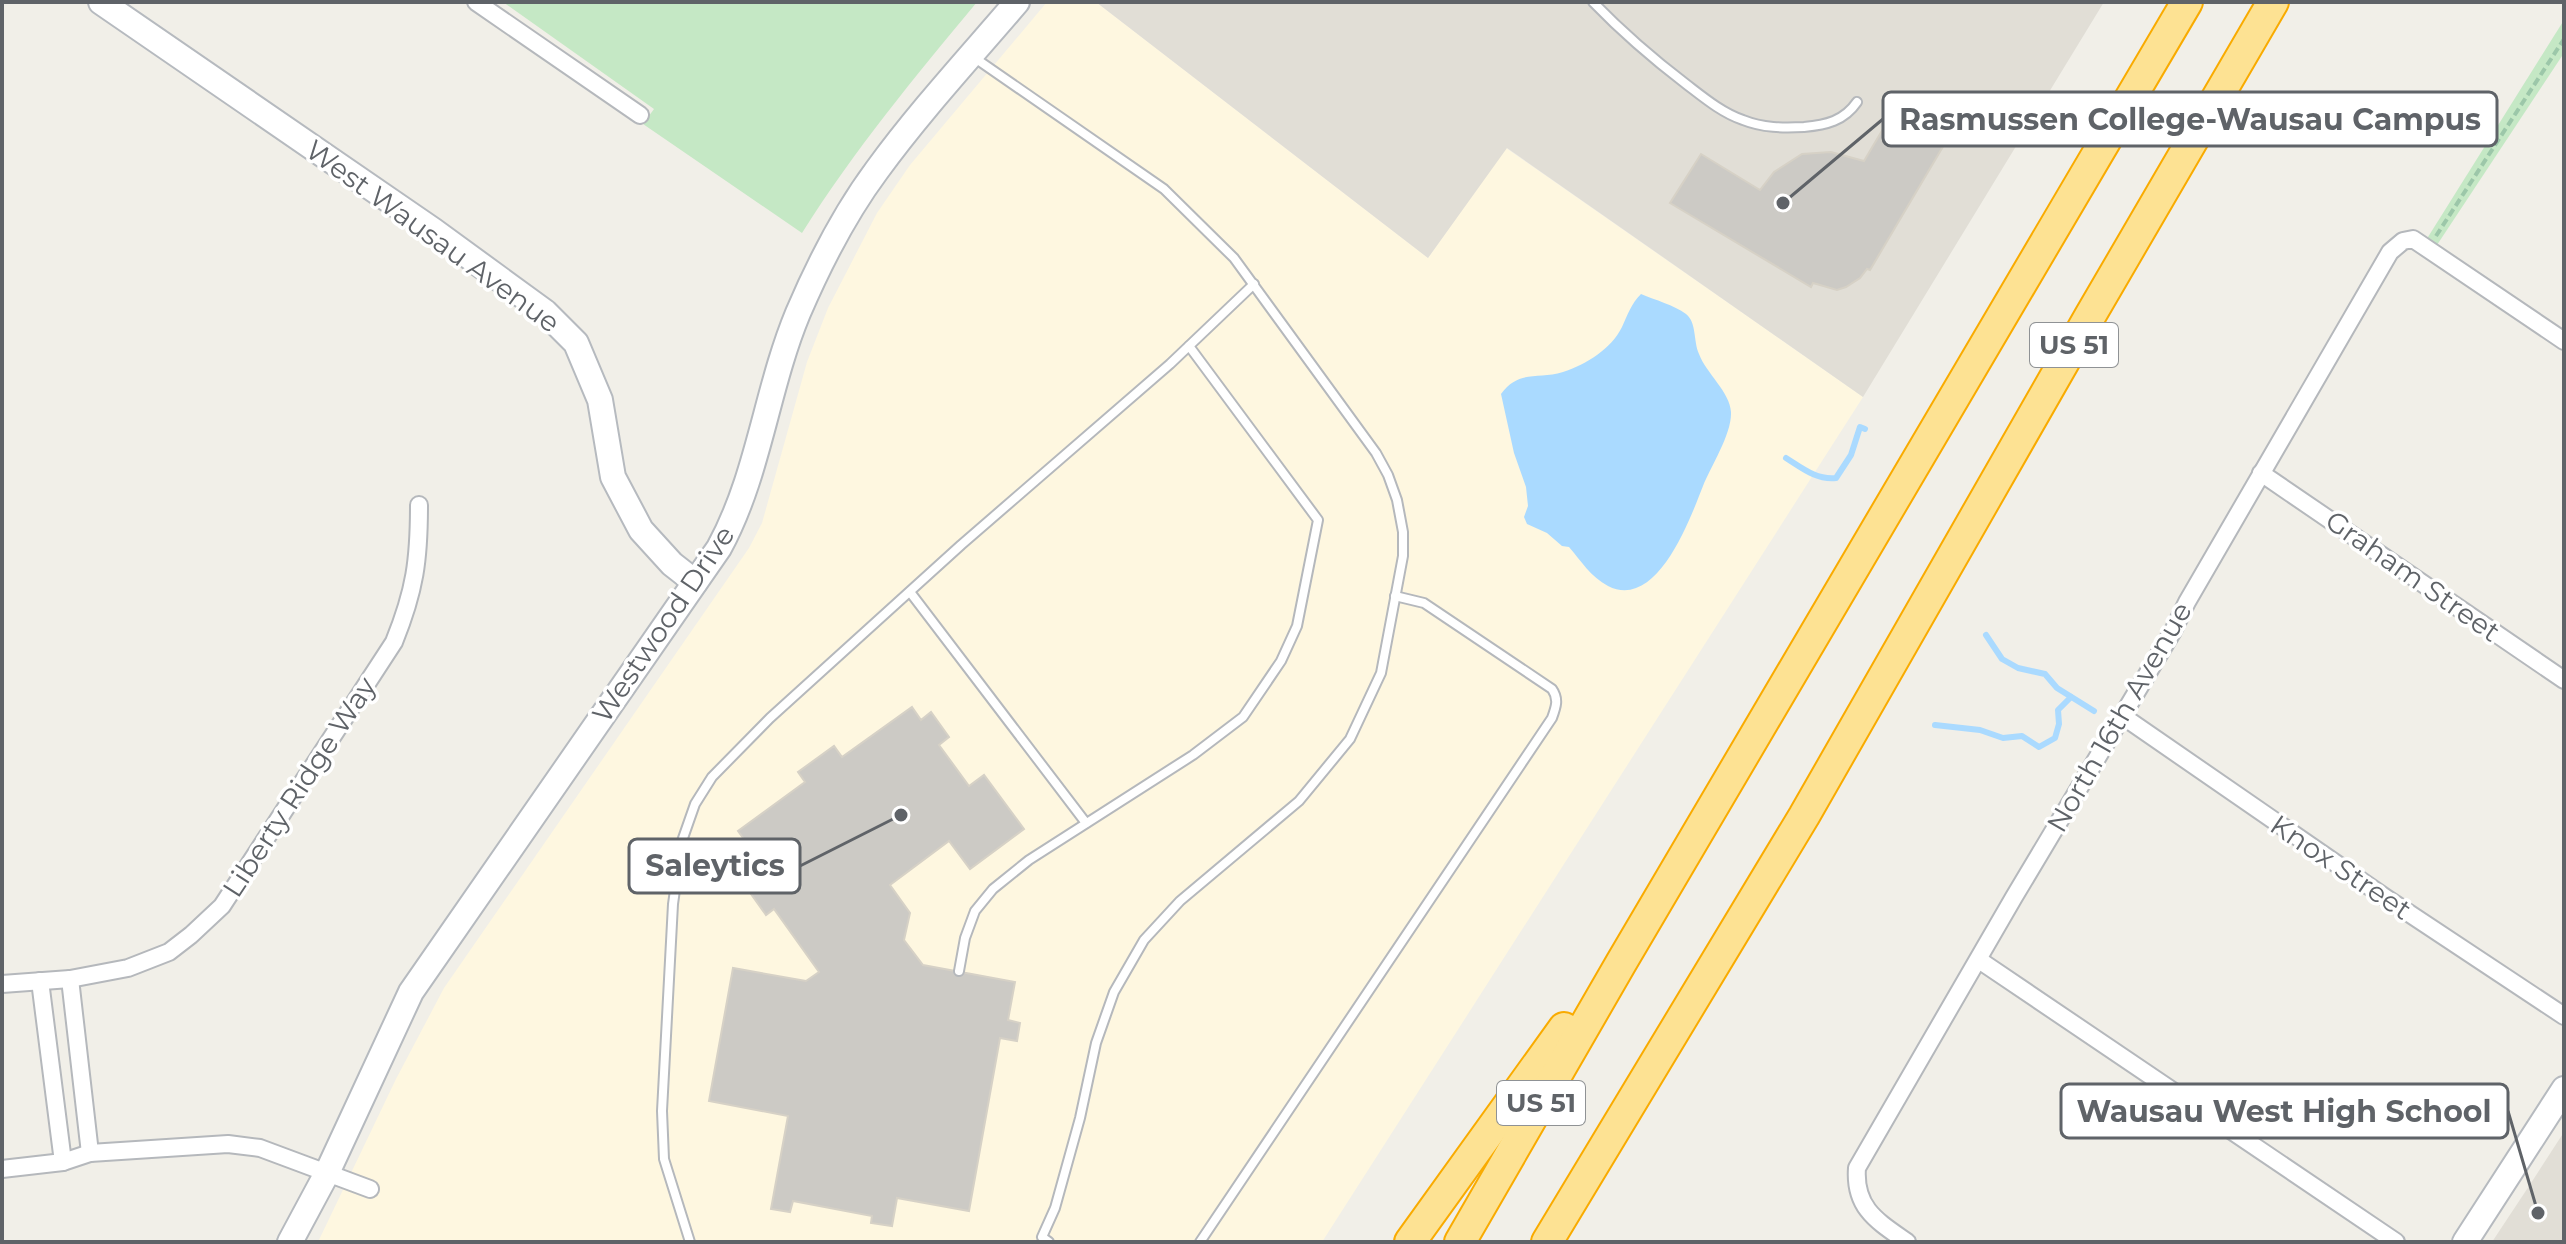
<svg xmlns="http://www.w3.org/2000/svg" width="2566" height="1244" font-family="Montserrat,sans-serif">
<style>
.commercial{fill:#fef7e0}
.education{fill:#e1ded6}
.green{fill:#c5e8c5}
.water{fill:#aadaff}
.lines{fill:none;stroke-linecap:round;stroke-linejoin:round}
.stream{stroke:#aadaff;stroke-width:6}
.building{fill:#cccac5;stroke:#d6d1c6;stroke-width:2}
.lane-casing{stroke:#b5b8bc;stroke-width:12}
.street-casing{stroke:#b5b8bc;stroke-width:20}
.secondary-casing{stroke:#b6babf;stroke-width:28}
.highway-casing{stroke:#f9ab00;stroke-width:34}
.path{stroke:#9cc7a9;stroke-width:4;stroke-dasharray:8 4;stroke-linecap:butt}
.lane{stroke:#fff;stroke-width:8}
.street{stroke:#fff;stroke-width:16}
.secondary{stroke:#fff;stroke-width:24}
.highway{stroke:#fde293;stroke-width:30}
.labels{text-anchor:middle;stroke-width:7;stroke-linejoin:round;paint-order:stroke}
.shield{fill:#fff;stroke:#8f9295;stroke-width:2}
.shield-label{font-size:26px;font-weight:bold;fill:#5f6368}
.street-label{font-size:28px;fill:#5f6368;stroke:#fff}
.leader{fill:none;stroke:#5f6368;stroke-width:3}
.callout-dot{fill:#5f6368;stroke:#fff;stroke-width:3}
.callout{fill:#fff;stroke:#5f6368;stroke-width:3}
.callout-label{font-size:30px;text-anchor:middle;font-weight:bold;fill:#5f6368}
</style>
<rect width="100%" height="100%" fill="#f1efe8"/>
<!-- commercial -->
<polygon class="commercial" points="1047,2 1096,2 1428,258 1506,148 1863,397 1322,1242 318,1242 396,1079 444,988 749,548 762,523 807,362 828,308 877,213 910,165"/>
<!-- education -->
<g class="education">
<polygon points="1096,2 2104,2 1863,397 1507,148 1428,258"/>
<polygon points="2564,1132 2564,1242 2492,1242 2531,1183"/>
</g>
<!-- green -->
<g class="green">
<path d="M503 2H977C914 78 855 149 802 233L643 124 654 109Z"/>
<polygon points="2564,20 2564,53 2433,251 2423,245"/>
</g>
<!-- water -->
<path class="water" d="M1641 294C1655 300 1674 305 1686 314 1697 323 1693 340 1699 354 1706 373 1730 392 1731 412 1732 434 1711 466 1703 486 1690 519 1657 611 1608 586 1591 577 1581 561 1569 547L1562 546 1547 533 1527 524 1524 517 1528 506 1526 487 1514 453 1501 394C1519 369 1538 380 1563 372 1587 364 1611 349 1622 327 1628 314 1631 304 1641 294Z"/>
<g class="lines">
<!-- stream -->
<g class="stream">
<path d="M1786 458C1802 468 1816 480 1836 478L1851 455 1860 427 1865 429"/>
<polyline points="1986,635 2002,659 2018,668 2045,674 2057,688 2094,711"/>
<polyline points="1935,725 1980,730 2003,738 2022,736 2039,747 2055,738 2059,724 2058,710 2071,697"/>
</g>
</g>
<!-- building -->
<g class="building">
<polygon points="1899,102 1920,114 1922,109 1944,121 1941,127 1951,133 1870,270 1867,269 1860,278 1846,287 1837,290 1813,283 1811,287 1670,203 1701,154 1760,190 1774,172 1802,154 1831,152 1864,161"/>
<polygon points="912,707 921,720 931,712 949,737 939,745 969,786 984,775 1024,829 970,869 949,841 890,885 910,913 904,940 923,965 1015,982 1008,1020 1020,1023 1017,1041 1000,1038 969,1211 897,1198 892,1226 871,1223 872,1216 793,1201 790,1212 771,1209 788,1116 709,1101 733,968 806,981 819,972 774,909 766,915 751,894 772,880 764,868 756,874 738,848 746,842 738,831 805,782 798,772 834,746 842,757"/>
</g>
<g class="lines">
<!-- lane casing -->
<g class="lane-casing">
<g id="lane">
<path d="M1593 2C1622 32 1652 58 1686 84 1703 97 1722 113 1743 120 1763 128 1783 128 1804 127 1826 125 1844 121 1857 102"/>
<polyline points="972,56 1164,189 1234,258 1376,453 1388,475 1397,500 1403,532 1403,556 1381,673 1350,739 1299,801 1180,901 1144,940 1114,992 1096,1043 1080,1118 1055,1208 1042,1237 1049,1242"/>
<polyline points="910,592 1086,823"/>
<polyline points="959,971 965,938 975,911 993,889 1029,860 1193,755 1243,717 1281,661 1297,626 1318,520 1189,346"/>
<polyline points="690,1242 664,1159 662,1111 673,904 682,841 695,804 712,777 770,718 961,545 1170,364 1254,284"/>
<path d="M1200 1242 1552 718C1556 707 1559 699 1552 689L1424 603 1395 596"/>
</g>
</g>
<!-- street casing -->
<g class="street-casing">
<g id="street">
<polyline points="476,2 640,115"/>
<polyline points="2261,473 2564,680"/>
<polyline points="2121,715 2386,898 2564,1016"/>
<polyline points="1979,960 2396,1242"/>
<polyline points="70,979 90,1153"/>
<polyline points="40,981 63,1162"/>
<path d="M2 984 70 979 128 968 169 952 191 935 222 906 394 642C415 590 419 560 419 505"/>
<polyline points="2,1169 63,1162 90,1153 228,1144 260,1148 370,1189"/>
<path d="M1907 1242C1877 1221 1854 1208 1857 1168L2014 897 2173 631 2187 602 2390 252 2403 241 2413 239 2564 341"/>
</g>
</g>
<!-- secondary casing -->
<g class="secondary-casing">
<g id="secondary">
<polyline points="101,2 434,231 545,312 576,343 600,400 613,477 641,530 672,564 695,582"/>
<path d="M290 1242 327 1173 411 992 719 548C759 475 766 390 798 313 819 264 845 213 877 170 920 111 970 57 1017 2"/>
<polyline points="2465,1242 2564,1089"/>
</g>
</g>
<!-- highway casing -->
<g class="highway-casing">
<g id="highway">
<polyline points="1410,1242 1564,1028"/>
<polyline points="1460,1242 1621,963 2187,2"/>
<polyline points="1547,1242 1804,816 2090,316 2273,2"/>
</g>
</g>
<!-- path -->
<polyline class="path" points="2436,236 2564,39"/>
<!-- lane -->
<use href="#lane" class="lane"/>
<!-- street -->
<use href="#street" class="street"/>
<!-- secondary -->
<use href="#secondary" class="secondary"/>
<!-- highway -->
<use href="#highway" class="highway"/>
</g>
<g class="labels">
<!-- shield labels -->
<g class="shield">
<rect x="2030" y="323" width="88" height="44" rx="6"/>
<rect x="1497" y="1081" width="88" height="44" rx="6"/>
</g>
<g class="shield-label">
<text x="2074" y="354">US 51</text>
<text x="1541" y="1112">US 51</text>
</g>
<!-- street labels -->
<g class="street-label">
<text transform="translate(433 236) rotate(36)" y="10">West Wausau Avenue</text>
<text transform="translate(2413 576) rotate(35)" y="10">Graham Street</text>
<text transform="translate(663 624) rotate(-56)" y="10">Westwood Drive</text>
<text transform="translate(2119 717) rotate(-60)" y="10">North 16th Avenue</text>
<text transform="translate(299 787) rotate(-57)" y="10">Liberty Ridge Way</text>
<text transform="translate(2341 867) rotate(34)" y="10">Knox Street</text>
</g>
</g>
<!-- callouts -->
<path class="leader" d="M1783 203L1883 119M901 815L800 866M2538 1213L2508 1111"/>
<g class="callout-dot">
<circle cx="1783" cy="203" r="8"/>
<circle cx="901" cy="815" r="8"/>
<circle cx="2538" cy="1213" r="8"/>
</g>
<g class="callout">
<rect x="1883" y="92" width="614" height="54" rx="8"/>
<rect x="629" y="839" width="171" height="54" rx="8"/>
<rect x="2061" y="1084" width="447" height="54" rx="8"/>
</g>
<g class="callout-label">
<text x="2190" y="130">Rasmussen College-Wausau Campus</text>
<text x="715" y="876">Saleytics</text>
<text x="2284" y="1122">Wausau West High School</text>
</g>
<!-- border -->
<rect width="2566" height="1244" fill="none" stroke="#5f6368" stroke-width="8"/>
</svg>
